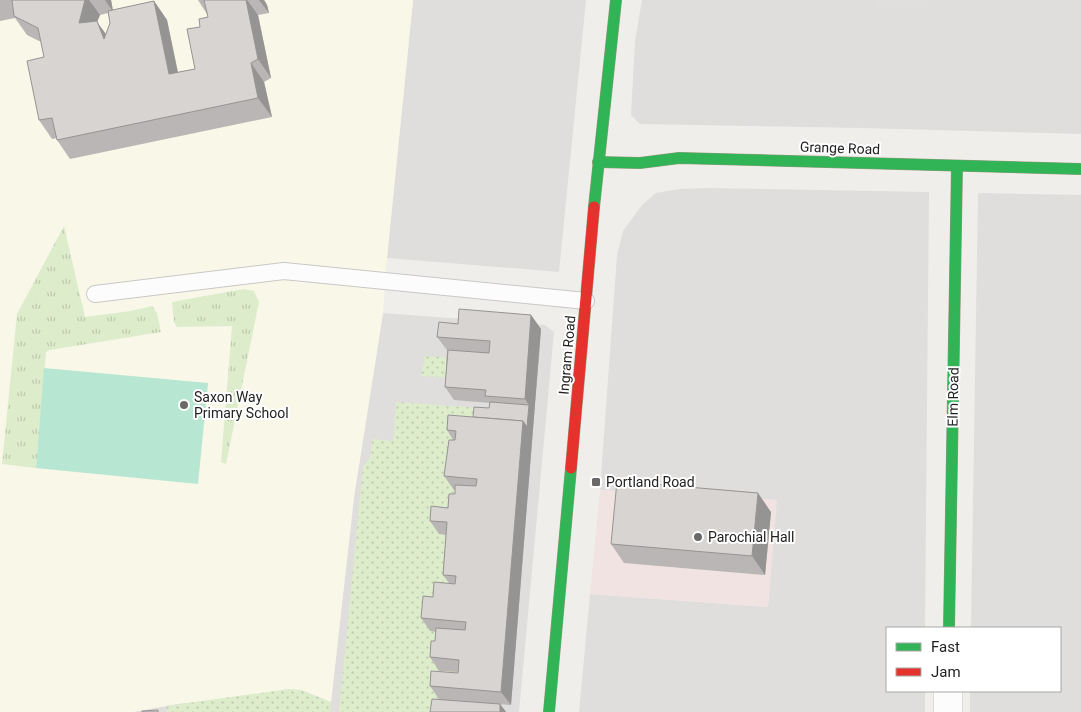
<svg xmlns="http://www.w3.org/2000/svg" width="1081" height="712" font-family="Roboto,sans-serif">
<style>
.residential{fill:#dfdedc}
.commercial{fill:#f1e3e1}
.education{fill:#f8f7e8}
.grass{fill:url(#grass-tufts)}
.garden{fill:url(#garden-dots)}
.pitch{fill:#b7e6d2}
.parking{fill:#e0dfde}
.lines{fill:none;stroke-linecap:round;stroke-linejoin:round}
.lane-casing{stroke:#c9c8c7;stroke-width:18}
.street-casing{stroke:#c9c8c7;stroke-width:29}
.fast-casing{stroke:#999a82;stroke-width:12}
.jam-casing{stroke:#999a82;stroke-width:12}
.lane{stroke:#fdfcfc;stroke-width:16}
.street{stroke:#fdfcfc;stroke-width:28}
.fast{stroke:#30b455;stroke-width:11}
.jam{stroke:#e5322d;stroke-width:11}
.wall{fill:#b9b6b5;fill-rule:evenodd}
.shaded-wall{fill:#969493}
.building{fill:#d7d4d2;stroke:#969493}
.poi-dot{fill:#6a6968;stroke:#fff;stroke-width:2}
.labels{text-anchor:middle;stroke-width:4;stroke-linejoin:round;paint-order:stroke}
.street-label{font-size:14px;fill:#222;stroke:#fff}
.poi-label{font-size:14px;fill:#222;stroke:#fff;text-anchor:start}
</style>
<defs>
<pattern id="grass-tufts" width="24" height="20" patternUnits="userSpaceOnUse" patternTransform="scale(1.25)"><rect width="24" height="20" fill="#ddeccb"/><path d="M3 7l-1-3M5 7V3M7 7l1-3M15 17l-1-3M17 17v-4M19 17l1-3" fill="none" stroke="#bdcaae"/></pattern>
<pattern id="garden-dots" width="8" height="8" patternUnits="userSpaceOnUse" patternTransform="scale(1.25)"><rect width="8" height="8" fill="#ddeccb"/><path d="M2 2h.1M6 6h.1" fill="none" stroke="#bdcaae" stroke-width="1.8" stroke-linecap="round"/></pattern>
</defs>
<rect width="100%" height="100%" fill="#f0eeeb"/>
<!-- residential -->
<g class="residential">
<polygon points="413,0 586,0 559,272 387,258"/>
<polygon points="642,0 1081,0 1081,134 863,128 640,124 631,115 635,41"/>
<polygon points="708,188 929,192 925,628 887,628 887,691 925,691 925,712 579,712 590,594 768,607 776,500 600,490 617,255 623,231 642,205 656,193 679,189"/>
<polygon points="978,193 1081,195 1081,712 970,712 970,691 1060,691 1060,628 971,628"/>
<polygon points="383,313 545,325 554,332 519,712 133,712 177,704 301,690 331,702 354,497"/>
</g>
<!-- commercial -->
<polygon class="commercial" points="600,490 777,500 768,607 590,594"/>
<!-- education -->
<polygon class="education" points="0,0 413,0 387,258 383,313 354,497 331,702 301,690 177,704 133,712 0,712"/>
<!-- grass -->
<g class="grass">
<polygon points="64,226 85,317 131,311 152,306 157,313 161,332 50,350 46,352 36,468 2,464 17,314"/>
<polygon points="244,289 254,291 259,302 226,464 221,462 232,326 177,327 174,322 172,302"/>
</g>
<!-- garden -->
<g class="garden">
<polygon points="425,356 499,361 456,378 421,376"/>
<polygon points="396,402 495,409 486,492 457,536 476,635 468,673 441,685 441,712 339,712 363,466 370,458 372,439 393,441"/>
<polygon points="289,689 301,690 331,702 330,712 167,712 167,706"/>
</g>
<!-- pitch -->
<polygon class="pitch" points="44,368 208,383 198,484 36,468"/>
<!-- parking -->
<polygon class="parking" points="875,0 928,0 924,6 874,9"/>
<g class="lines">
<!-- lane casing -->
<g class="lane-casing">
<polyline id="lane" points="95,294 284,271 586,301"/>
</g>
<!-- street casing -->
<g class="street-casing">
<polyline id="street" points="948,712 948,691"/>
</g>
<!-- fast casing -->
<g class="fast-casing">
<g id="fast">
<polyline points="598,162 640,163 679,158 1081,169"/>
<polyline points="594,207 616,0"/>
<polyline points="949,628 957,166"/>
<polyline points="549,712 571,468"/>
</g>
</g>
<!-- jam casing -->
<g class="jam-casing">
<polyline id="jam" points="571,468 594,207"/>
</g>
<!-- lane -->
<use href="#lane" class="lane"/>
<!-- street -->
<use href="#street" class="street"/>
<!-- fast -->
<use href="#fast" class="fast"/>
<!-- jam -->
<use href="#jam" class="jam"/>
</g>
<!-- wall -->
<g class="wall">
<path d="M0 0H111L113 10 154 1 167 20 178 72 195 69 200 27 208 17 207 14 198 0H264L267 5 269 13 258 15 271 78 264 82 272 117 70 159 57 140V138L52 139 39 120 44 57 41 42 27 35 15 18 0 21ZM108 13 110 23 106 34 97 22 100 15Z"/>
<polygon points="531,315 541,329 511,705 450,700 500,704 506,712 430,712 439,699 430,686 458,672 439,671 430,657 435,641 436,632 430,631 421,618 433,597 449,583 443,575 446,535 439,534 430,521 448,508 455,494 455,490 454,490 444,476 453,440 447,430 489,408 490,403 454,400 445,387 447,350 437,337 458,324"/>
<polygon points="771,512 765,575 624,563 611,544"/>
</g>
<!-- shaded-wall -->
<g class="shaded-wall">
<polygon points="85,0 89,0 100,15 97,22 110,40 117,58 79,23"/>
<polygon points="105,0 111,0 113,12"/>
<polygon points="246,0 247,0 258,15 271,78 258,59"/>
<polygon points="259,0 264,0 267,5 269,13"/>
<polygon points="154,1 167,20 182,93 169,74"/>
<polygon points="251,63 264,82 272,117 258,98"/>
<polygon points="531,315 541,329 511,705 501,692 523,421 529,405 525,399"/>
<polygon points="758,493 771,512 765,575 752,556"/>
<polygon points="500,704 506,712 500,712"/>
</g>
<!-- building -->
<g class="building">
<polygon points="12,0 85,0 79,23 97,21 104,39 110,23 108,11 154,1 169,74 195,69 187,29 200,27 199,19 208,17 204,0 246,0 258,59 251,63 258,98 57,140 52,118 39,120 27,61 44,57 38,28 14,16"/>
<polygon points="459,309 531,315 525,399 485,396 486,390 445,387 448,350 489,353 490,341 437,337 439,322 458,324"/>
<polygon points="490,402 529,405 527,427 523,421 473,417 474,407 489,408"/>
<polygon points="448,415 523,421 501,692 430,686 431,671 458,673 459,660 430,657 431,641 435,641 436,628 465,630 466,622 421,618 423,596 433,597 434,582 455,584 456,576 443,575 447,522 430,521 431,506 448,508 449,494 455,494 455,485 476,486 477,479 444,476 449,440 455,440 456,431 447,430"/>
<polygon points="617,481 758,493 752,556 611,544"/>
<polygon points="432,699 500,704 500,712 430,712"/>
<polygon points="158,710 158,712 142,712 142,711"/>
</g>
<!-- markers -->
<g class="poi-dot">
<circle cx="184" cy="405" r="5"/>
<rect x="591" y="477" width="10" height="10" rx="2.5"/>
<circle cx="698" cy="537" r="5"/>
</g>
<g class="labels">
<!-- street labels -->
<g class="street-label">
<text transform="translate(840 148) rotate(2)" y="5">Grange Road</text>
<text transform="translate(567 355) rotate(-85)" y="5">Ingram Road</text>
<text transform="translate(953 397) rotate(-89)" y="5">Elm Road</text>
</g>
<!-- poi labels -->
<g class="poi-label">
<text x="194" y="402">Saxon Way<tspan x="194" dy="16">Primary School</tspan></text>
<text x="606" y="487">Portland Road</text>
<text x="708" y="542">Parochial Hall</text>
</g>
</g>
<!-- legend -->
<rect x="886" y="627" width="175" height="65" fill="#ffffff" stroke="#a7a7a7"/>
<rect x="896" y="643" width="25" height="8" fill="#30b455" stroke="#a7a7a7"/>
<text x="931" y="652" font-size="15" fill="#222222">Fast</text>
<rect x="896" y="668" width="25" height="8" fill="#e5322d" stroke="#a7a7a7"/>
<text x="931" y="677" font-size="15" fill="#222222">Jam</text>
</svg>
